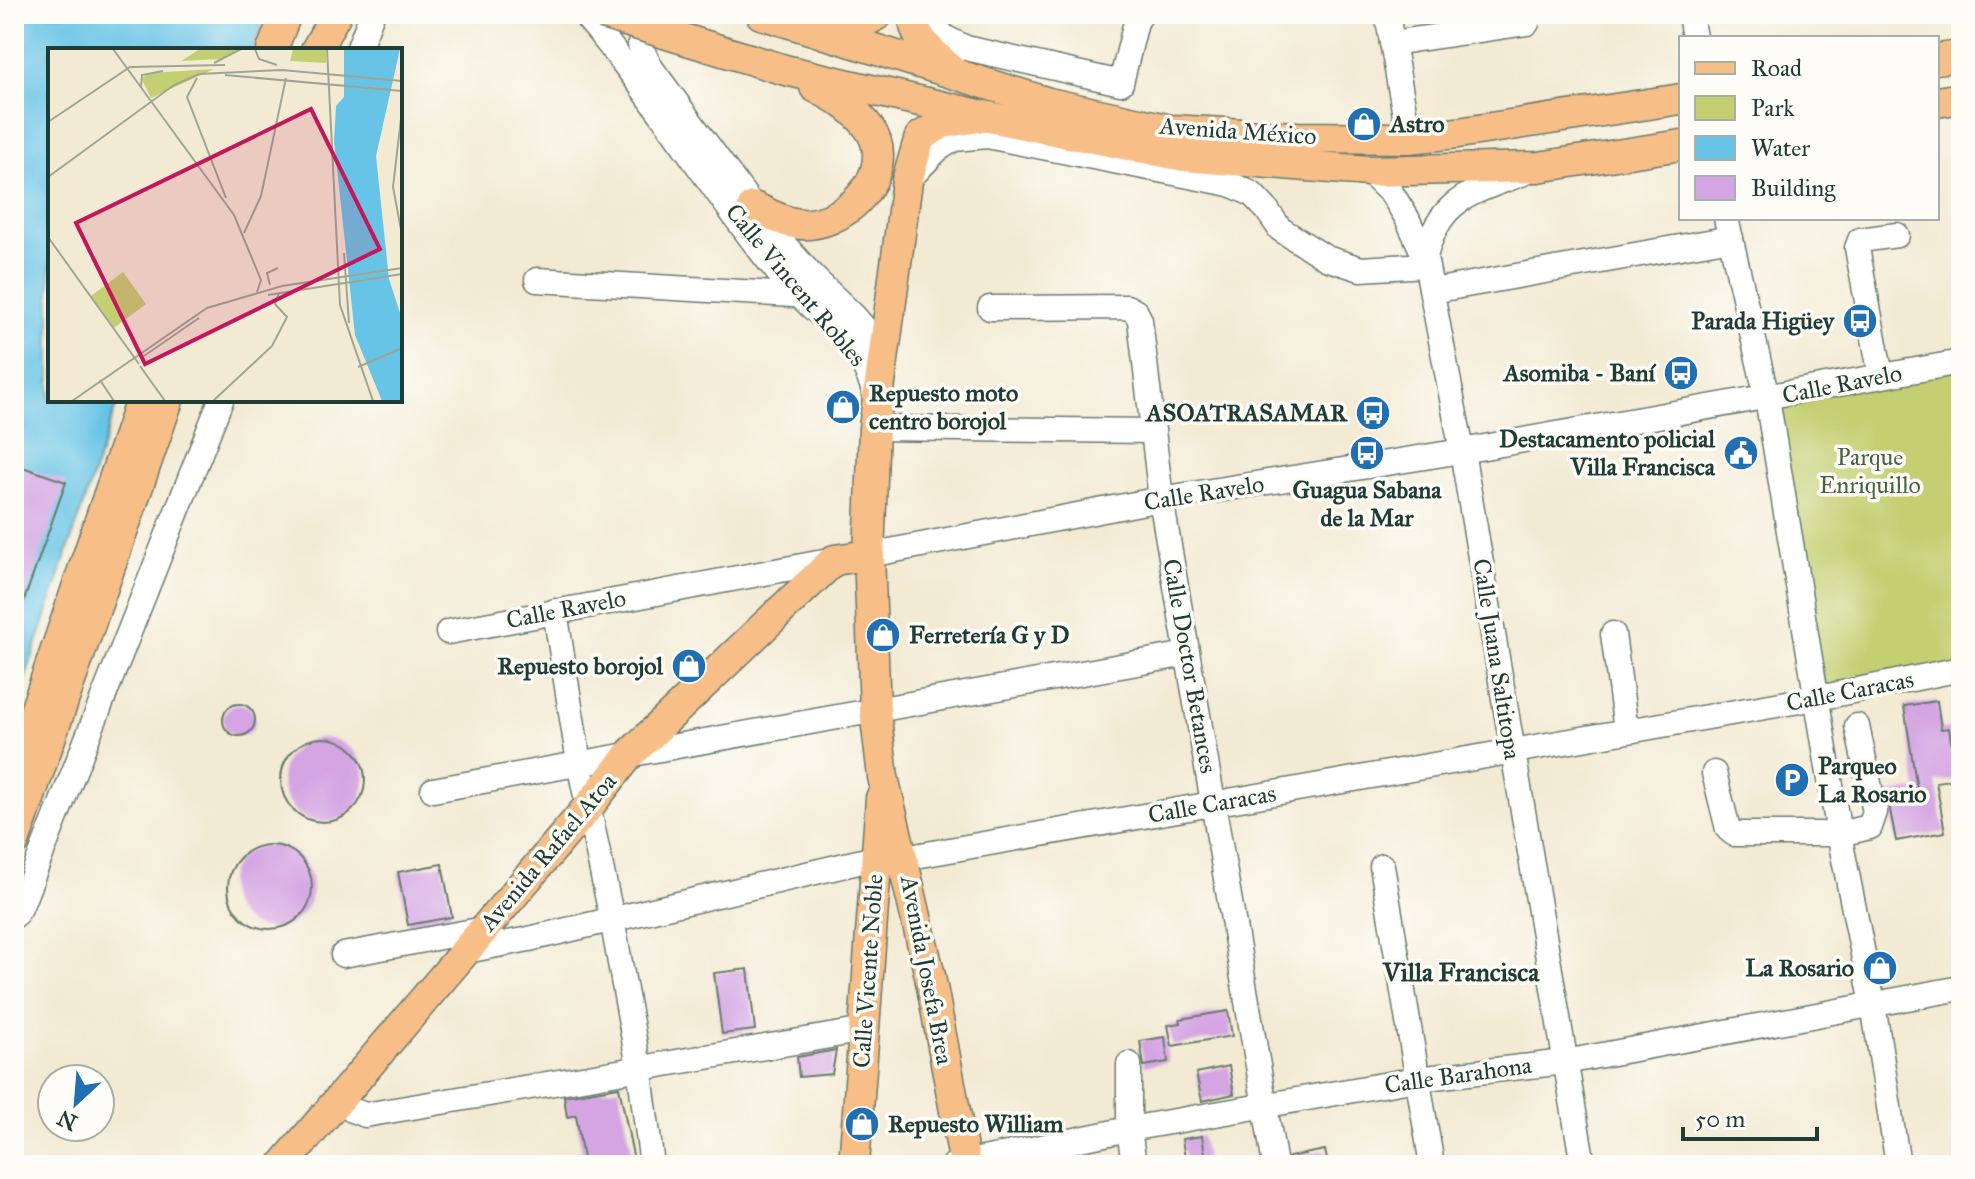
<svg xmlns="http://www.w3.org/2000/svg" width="1975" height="1179" font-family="'IM FELL Great Primer',serif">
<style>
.green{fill:#c3cf71;stroke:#718652;stroke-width:2}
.water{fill:#68c4e6;stroke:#44808d;stroke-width:2}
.building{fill:#d4a4e3}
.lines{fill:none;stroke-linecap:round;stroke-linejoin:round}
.minor-casing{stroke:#697a6c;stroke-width:27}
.major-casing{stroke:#697a6c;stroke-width:33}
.minor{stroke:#fff;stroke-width:24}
.major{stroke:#f7be88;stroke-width:30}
.major-bridge-casing{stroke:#697a6c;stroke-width:33;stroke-linecap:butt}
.major-bridge{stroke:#f7be88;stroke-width:30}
.labels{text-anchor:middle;stroke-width:7;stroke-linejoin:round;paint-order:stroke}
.poi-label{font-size:24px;font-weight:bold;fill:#1f3d34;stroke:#fdfcf7;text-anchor:end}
.street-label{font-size:24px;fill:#1f3d34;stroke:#fdfcf7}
.park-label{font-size:24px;fill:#486243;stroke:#fdfcf7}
.neighbourhood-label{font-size:26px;font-weight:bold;fill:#1f3d34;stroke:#fdfcf7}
.inset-road{fill:none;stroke:#9ea593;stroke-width:2}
.view{fill:#c2185b;fill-opacity:0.15;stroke:#c2185b;stroke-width:4}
.inset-edge{fill:none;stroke:#1f3d34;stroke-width:4}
</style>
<rect width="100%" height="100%" fill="#fdfcf7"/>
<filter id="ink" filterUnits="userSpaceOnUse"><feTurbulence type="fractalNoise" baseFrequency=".0125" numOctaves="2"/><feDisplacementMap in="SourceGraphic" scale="16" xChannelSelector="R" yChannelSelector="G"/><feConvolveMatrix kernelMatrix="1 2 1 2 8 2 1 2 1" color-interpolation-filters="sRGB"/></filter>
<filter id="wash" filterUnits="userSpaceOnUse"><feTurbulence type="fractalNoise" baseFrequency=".006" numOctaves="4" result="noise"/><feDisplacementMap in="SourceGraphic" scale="32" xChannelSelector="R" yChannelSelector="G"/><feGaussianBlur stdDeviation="1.8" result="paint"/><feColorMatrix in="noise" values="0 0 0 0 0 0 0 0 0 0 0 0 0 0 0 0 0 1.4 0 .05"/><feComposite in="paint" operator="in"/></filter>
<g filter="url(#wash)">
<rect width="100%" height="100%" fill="#f3ead3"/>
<!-- green -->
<polygon class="green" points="1961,362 1961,669 1817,697 1767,398"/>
<!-- water -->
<polygon class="water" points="14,14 267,14 252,50 50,50 50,400 118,400 14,712"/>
<g id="blocks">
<!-- building -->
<g class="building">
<polygon points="14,464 66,482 16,623 14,623"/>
<polygon points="1937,701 1941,729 1949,728 1957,779 1936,782 1945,832 1896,841 1887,794 1917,789 1904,706"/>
<circle cx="239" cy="720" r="16"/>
<circle cx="323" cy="780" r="42"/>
<circle cx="270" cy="887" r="42"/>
<polygon points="442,864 452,917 408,925 398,872"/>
<polygon points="748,969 755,1030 722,1034 714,973"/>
<polygon points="1228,1011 1232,1036 1172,1046 1168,1025 1181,1023 1180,1019"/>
<polygon points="1165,1037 1168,1062 1144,1066 1140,1041"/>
<polygon points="836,1050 832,1074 799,1077 797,1057"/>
<polygon points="1229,1066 1234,1094 1202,1101 1196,1073"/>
<polygon points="619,1087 635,1165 584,1165 576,1115 567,1117 564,1096"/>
<polygon points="1202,1136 1206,1160 1186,1164 1182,1139"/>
<polygon points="1325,1150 1328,1165 1290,1165 1289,1157"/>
</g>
</g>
</g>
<g filter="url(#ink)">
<use href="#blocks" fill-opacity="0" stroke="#697a6c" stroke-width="2"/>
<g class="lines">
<!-- minor casing -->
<g class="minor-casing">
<g id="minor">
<path d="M584 14C647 88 698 169 757 246 770 263 785 282 801 297 841 336 859 339 876 398"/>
<polyline points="645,14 640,45 649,65 764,222 814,278 854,316 874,339 882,356"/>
<polyline points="925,14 944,37 966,48 1121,83 1136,22 1141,14"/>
<polyline points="1387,14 1409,138"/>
<polyline points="1690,14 1694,38"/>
<polyline points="1392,43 1527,23"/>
<polyline points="358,50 372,14"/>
<polyline points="1368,171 1392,194 1407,218 1425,257 1462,451 1583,1165"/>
<polyline points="909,179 937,150 954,139 987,136 1230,184 1252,194 1267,210 1280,229 1326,258 1361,269 1426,265"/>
<polyline points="1726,218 1767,398 1839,834 1873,1004 1898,1165"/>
<path d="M1425 257C1440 196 1473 193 1526 172"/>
<polyline points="537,280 810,296"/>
<polyline points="1432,291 1731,238"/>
<polyline points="990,308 1127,307 1136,312 1140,320 1161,499 1275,1165"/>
<polyline points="1881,376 1857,248 1860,240 1897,235"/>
<polyline points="874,428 1153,431"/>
<polyline points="869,555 1161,499 1462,451 1961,362"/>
<polyline points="555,611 579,763 612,919 639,1067 652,1165"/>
<polyline points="448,632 834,560"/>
<polyline points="1613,634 1626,730"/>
<polyline points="1714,773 1728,829 1734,834 1839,834 1870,827 1875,812 1857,726"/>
<polyline points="433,790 1187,654"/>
<polyline points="1382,866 1432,1165"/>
<polyline points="14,916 20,908 221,400"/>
<polyline points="466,951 529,939 875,858 904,858 1833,695 1961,669"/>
<polyline points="343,955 484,929"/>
<polyline points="1129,1064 1129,1129 1134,1165"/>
<polyline points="339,1099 352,1110 365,1115 865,1030"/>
<polyline points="954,1165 1129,1129 1417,1079 1565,1062 1961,988"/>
</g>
</g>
<!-- major casing -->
<g class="major-casing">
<g id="major">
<polyline points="761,14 1049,103 1171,130 1297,137 1409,138 1458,133 1681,99"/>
<path d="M914 14C912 40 936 55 953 72"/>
<polyline points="825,34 857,27 878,14"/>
<polyline points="690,41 785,70 984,116 1184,156 1368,171 1538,167 1681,145"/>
<polyline points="272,50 286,14"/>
<polyline points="316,50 336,14"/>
<polyline points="1937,59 1961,56"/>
<polyline points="1937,102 1961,98"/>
<path d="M753 207C766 212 780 221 794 223 841 233 901 173 869 128 855 108 836 98 815 87"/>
<polyline points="14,773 141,400"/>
<polyline points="14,842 168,400"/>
<polyline points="283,1165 589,806 629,755 834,560 869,555"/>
<polyline points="854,1165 881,798"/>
<polyline points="965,1165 930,976 883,777 875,710 869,555 874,428 907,181 920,137 943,123 984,116"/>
</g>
</g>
<!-- minor -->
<use href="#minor" class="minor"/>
<!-- major -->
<use href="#major" class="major"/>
<!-- major-bridge casing -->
<g class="major-bridge-casing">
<polyline id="major-bridge" points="603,14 690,41"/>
</g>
<!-- major-bridge -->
<use href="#major-bridge" class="major-bridge"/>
</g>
</g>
<!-- icons -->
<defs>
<g id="shop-disc" transform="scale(1.8)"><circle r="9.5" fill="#1f6fb2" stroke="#fdfcf7"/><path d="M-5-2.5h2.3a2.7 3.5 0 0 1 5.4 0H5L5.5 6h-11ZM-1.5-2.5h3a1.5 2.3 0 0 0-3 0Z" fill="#fff"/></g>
<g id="bus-disc" transform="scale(1.8)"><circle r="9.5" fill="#1f6fb2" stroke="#fdfcf7"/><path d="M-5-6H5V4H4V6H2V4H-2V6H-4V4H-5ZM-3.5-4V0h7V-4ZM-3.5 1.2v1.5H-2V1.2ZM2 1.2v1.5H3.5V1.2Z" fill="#fff"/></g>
<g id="civic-disc" transform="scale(1.8)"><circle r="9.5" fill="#1f6fb2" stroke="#fdfcf7"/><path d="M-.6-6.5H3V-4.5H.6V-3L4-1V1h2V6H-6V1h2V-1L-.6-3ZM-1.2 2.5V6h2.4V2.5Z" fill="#fff"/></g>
<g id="parking-disc" transform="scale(1.8)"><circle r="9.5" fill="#1f6fb2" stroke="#fdfcf7"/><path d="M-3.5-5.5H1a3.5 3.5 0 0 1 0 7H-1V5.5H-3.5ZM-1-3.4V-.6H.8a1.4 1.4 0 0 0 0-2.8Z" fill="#fff"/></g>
</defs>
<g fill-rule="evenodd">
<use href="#shop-disc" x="1364" y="124"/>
<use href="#bus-disc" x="1860" y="321"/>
<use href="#bus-disc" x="1681" y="373"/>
<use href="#shop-disc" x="843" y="407"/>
<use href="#bus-disc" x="1373" y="413"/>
<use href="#bus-disc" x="1367" y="453"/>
<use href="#civic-disc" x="1741" y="453"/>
<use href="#shop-disc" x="883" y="635"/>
<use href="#shop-disc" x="689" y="666"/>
<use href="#parking-disc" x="1792" y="780"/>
<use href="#shop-disc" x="1880" y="968"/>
<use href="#shop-disc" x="862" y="1124"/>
</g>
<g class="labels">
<!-- poi labels -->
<g class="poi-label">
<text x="1390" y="132" text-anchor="start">Astro</text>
<text x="1834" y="329">Parada Higüey</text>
<text x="1655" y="381">Asomiba - Baní</text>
<text x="869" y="401" text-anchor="start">Repuesto moto<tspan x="869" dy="28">centro borojol</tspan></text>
<text x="1347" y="421">ASOATRASAMAR</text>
<text x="1715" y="447">Destacamento policial<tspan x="1715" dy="28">Villa Francisca</tspan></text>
<text x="1367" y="498" text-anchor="middle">Guagua Sabana<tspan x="1367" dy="28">de la Mar</tspan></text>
<text x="909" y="643" text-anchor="start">Ferretería G y D</text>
<text x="663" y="674">Repuesto borojol</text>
<text x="1818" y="774" text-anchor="start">Parqueo<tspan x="1818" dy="28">La Rosario</tspan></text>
<text x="1854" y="976">La Rosario</text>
<text x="888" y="1132" text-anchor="start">Repuesto William</text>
</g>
<!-- street labels -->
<g class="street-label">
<text transform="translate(1238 131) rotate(4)" y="8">Avenida México</text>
<text transform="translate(796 285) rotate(50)" y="8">Calle Vincent Robles</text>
<text transform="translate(1842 384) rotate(-11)" y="8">Calle Ravelo</text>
<text transform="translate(1204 493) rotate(-9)" y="8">Calle Ravelo</text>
<text transform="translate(566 609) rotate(-11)" y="8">Calle Ravelo</text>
<text transform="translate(1497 659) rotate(81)" y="8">Calle Juana Saltitopa</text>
<text transform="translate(1190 666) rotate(80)" y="8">Calle Doctor Betances</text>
<text transform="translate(1850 691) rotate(-11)" y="8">Calle Caracas</text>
<text transform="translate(1212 804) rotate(-10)" y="8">Calle Caracas</text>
<text transform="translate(548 852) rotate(-50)" y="8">Avenida Rafael Atoa</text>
<text transform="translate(927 970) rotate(79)" y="8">Avenida Josefa Brea</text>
<text transform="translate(868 971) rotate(-86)" y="8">Calle Vicente Noble</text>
<text transform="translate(1458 1075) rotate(-8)" y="8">Calle Barahona</text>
</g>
<!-- park labels -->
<g class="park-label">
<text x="1870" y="465">Parque<tspan x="1870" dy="28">Enriquillo</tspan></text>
</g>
<!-- neighbourhood labels -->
<g class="neighbourhood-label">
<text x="1461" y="981">Villa Francisca</text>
</g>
</g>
<!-- overview -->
<g transform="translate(48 48)">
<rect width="354" height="354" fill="#f3ead3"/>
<path d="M152 1H191L175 11 133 13ZM245 1H278V15L242 13ZM166 21 103 50 93 30 102 25ZM75 224 98 256 66 280 43 248Z" fill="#c3cf71"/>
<path d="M296 1H352L328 108 341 231 354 271V353H334L307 287 286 93 288 58 296 49Z" fill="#68c4e6"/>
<path class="inset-road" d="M65 1 186 167 213 232 209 244M207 1 211 11 229 17M279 1 292 257 325 353M166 15 193 1M177 27 354 43M149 30 139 49 178 150M93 39 94 27 115 23M354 62 345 139 354 187M0 74 82 19 177 17M0 129 126 37 151 26 234 22 354 33M196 185 213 148 238 30M0 189 91 316M296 205 301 275M222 237 219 225 230 220M220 247 354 226M93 310 151 270M92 318 117 353M310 319 354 300M52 332 66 353M24 353 159 260 234 238 354 220M165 353 224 298 239 269 227 256 231 245"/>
<path class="view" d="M263 61 332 201 97 316 28 175Z"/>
<rect width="354" height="354" class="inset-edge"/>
</g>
<!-- margin -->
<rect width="1975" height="1179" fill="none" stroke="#fdfcf7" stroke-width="48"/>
<!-- legend -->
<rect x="1679" y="36" width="260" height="184" fill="#fdfcf7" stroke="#a4b0a9" stroke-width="2"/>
<rect x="1695" y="62" width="40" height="12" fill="#f7be88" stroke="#a4b0a9" stroke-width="2"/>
<text x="1751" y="76" font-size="24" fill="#1f3d34">Road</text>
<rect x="1695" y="96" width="40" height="24" fill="#c3cf71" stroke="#a4b0a9" stroke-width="2"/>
<text x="1751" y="116" font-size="24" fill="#1f3d34">Park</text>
<rect x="1695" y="136" width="40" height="24" fill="#68c4e6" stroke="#a4b0a9" stroke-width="2"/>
<text x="1751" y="156" font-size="24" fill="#1f3d34">Water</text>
<rect x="1695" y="176" width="40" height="24" fill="#d4a4e3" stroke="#a4b0a9" stroke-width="2"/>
<text x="1751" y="196" font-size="24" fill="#1f3d34">Building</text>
<!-- north arrow -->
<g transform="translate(76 1103) rotate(206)"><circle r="38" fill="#fdfcf7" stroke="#a4b0a9" stroke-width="2"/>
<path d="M0-6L14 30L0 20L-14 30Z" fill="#1f6fb2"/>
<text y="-12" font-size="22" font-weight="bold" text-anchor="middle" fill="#1f3d34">N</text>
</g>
<!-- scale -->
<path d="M1683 1127v12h134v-12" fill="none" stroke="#1f3d34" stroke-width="4"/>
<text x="1695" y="1127" font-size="24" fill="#1f3d34" stroke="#fdfcf7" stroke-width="6" paint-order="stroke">50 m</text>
</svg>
